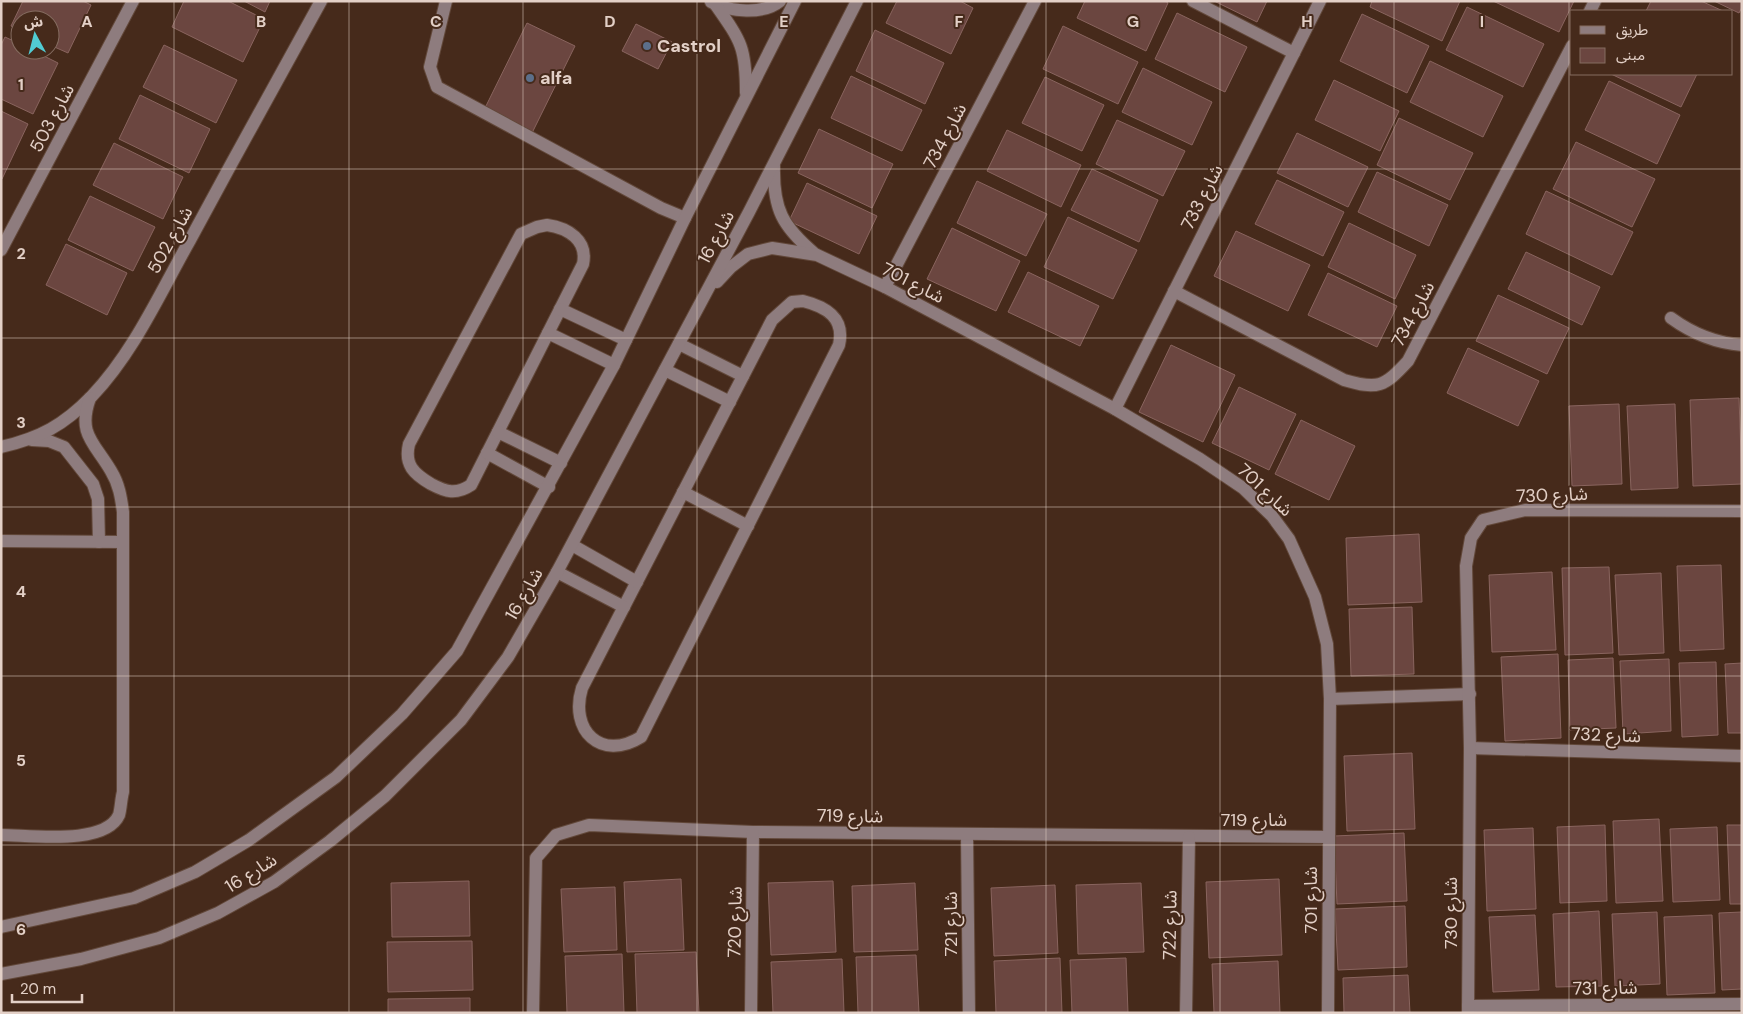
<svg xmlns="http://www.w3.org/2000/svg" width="1743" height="1014" font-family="'DM Sans','Noto Sans Arabic',sans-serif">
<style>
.building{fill:#6b4640;stroke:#89645e}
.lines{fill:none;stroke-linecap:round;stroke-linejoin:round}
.minor-casing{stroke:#62483a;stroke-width:14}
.minor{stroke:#8e7c7e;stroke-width:12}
.grid{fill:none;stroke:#e3d0c7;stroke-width:1;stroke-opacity:0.55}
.service-dot{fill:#5c6f8a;stroke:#462a1b;stroke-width:2}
.labels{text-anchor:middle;stroke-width:4;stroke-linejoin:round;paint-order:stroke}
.poi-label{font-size:18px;font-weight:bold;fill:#e3d0c7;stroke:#462a1b;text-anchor:start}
.street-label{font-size:18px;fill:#e3d0c7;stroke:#462a1b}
.grid-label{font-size:16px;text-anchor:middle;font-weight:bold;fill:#e3d0c7;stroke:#462a1b;stroke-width:4;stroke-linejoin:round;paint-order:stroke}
</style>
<rect width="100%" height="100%" fill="#462a1b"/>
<!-- building -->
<g class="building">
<polygon points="23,1 83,1 91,5 68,53 50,45 50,20 20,20 20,31 11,26"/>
<polygon points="184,1 228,1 264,19 243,62 172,27"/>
<polygon points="244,1 270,1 265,12"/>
<polygon points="897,1 960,1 973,8 951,54 886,23"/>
<polygon points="1085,1 1165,1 1168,3 1146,51 1077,18"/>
<polygon points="1214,1 1267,1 1257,22"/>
<polygon points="1372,1 1460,1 1442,41 1370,7"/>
<polygon points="1493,1 1574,1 1559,32"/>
<polygon points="1651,1 1701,1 1723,11 1646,11"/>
<polygon points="1714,1 1742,1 1742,7 1739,13"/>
<polygon points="1467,7 1544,44 1523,87 1446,50"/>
<polygon points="1177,13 1247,47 1225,92 1155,59"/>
<polygon points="1362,14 1429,46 1407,93 1340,61"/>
<polygon points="527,23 575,46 532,133 484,110"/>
<polygon points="636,24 672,42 658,69 622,51"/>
<polygon points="1063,26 1138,62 1118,104 1043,69"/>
<polygon points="875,30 944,63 925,104 856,71"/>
<polygon points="5,37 20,44 20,50 32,50 58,63 33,114 1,99 1,45"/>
<polygon points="164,45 237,80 216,123 143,87"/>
<polygon points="1430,61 1503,96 1483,137 1410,102"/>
<polygon points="1143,68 1212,102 1192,145 1122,112"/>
<polygon points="1611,74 1697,74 1681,107"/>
<polygon points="851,76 922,110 902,151 831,118"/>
<polygon points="1045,77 1104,105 1082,151 1022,123"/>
<polygon points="1334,80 1399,111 1380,151 1315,120"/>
<polygon points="1609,81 1680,115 1657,164 1585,130"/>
<polygon points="140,95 210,129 189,173 119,139"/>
<polygon points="1,111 28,124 2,179 1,179"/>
<polygon points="1399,118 1473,153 1450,200 1377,165"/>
<polygon points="1117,120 1185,151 1163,196 1096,164"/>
<polygon points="819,129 893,164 872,208 798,173"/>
<polygon points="1007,130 1081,165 1061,207 987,171"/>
<polygon points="1297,133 1368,167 1348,207 1277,173"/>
<polygon points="1576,142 1655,179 1632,227 1553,189"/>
<polygon points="114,143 183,177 163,219 93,185"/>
<polygon points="1092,169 1158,200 1139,242 1071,210"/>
<polygon points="1377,172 1448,205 1429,246 1358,212"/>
<polygon points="1277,180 1344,212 1323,256 1255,224"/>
<polygon points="977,181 1047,214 1026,256 957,223"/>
<polygon points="807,183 877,216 859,254 789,221"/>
<polygon points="1546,191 1633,232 1612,275 1526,234"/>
<polygon points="90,196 155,227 133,271 68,240"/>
<polygon points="1068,217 1137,250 1113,299 1044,267"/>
<polygon points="1349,223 1416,255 1395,299 1328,267"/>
<polygon points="952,228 1020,261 996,311 927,279"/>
<polygon points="1236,231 1310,265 1288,311 1214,276"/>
<polygon points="66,244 127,273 107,315 46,285"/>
<polygon points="1526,252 1600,287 1582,325 1508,289"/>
<polygon points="1028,272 1099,306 1080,346 1008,312"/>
<polygon points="1328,273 1397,306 1377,347 1308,315"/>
<polygon points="1498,295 1569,328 1547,374 1476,341"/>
<polygon points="1171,345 1235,375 1203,442 1139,412"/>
<polygon points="1468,348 1539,381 1518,426 1447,393"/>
<polygon points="1239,387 1296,414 1269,470 1212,443"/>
<polygon points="1739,398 1742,484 1693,486 1690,400"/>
<polygon points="1619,404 1622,484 1572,486 1569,406"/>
<polygon points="1675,404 1678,488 1631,490 1627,406"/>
<polygon points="1301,420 1355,446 1329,500 1275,474"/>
<polygon points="1419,534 1422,602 1348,605 1346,538"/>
<polygon points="1721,565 1724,649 1680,651 1677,566"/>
<polygon points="1609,567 1613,653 1565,655 1562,568"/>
<polygon points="1552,572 1556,650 1492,652 1489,575"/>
<polygon points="1661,573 1664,653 1619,655 1615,575"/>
<polygon points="1412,607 1414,674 1351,676 1349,609"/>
<polygon points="1558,654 1561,738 1505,741 1501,657"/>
<polygon points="1613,658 1616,728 1570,730 1568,660"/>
<polygon points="1669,659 1671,731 1623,734 1620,661"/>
<polygon points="1716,662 1718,735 1682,737 1679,663"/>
<polygon points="1742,663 1742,733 1728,733 1725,664"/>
<polygon points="1412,753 1415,829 1347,831 1344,756"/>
<polygon points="1659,819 1663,901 1616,903 1613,821"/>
<polygon points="1605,825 1607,901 1560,903 1557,827"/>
<polygon points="1727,825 1742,825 1742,904 1730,904"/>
<polygon points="1717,827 1720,900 1673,902 1670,829"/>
<polygon points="1533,828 1536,909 1487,911 1484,830"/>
<polygon points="1404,833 1407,901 1337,904 1334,836"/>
<polygon points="681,879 684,950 627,952 624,882"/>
<polygon points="1279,879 1282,955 1209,958 1206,882"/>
<polygon points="469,881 470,936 392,937 391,883"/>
<polygon points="833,881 836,952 771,955 768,883"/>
<polygon points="915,883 918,950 854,952 852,886"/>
<polygon points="1141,883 1144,952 1078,954 1076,885"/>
<polygon points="1055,885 1058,953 994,956 991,888"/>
<polygon points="615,887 617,950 564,952 561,889"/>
<polygon points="1405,906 1407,967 1338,970 1335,909"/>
<polygon points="1599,911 1602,986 1556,987 1553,914"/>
<polygon points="1657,912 1660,984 1615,986 1612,914"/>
<polygon points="1742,912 1742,989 1722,990 1719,913"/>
<polygon points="1535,915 1539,990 1493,992 1489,917"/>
<polygon points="1712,915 1715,993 1667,995 1664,917"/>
<polygon points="472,941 473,990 388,992 387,942"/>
<polygon points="696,952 699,1013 637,1013 635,954"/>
<polygon points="622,954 624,1013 567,1013 565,956"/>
<polygon points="916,955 919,1013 858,1013 856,957"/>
<polygon points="1060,958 1062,1013 996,1013 994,961"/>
<polygon points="1126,958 1128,1013 1072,1013 1070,960"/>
<polygon points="842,959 844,1013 773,1013 771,962"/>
<polygon points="1278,961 1280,1013 1214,1013 1212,964"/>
<polygon points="1408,975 1410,1013 1344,1013 1343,978"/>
<polygon points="470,998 470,1013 388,1013 388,999"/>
</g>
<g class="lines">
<!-- minor casing -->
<g class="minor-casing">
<g id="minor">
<polyline points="446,1 430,67 437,87 661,208 685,218"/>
<polyline points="1193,1 1294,53"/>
<path d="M711 2C730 12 763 15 780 1"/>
<path d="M715 4C741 41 746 47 746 93"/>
<polyline points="1590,11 1595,1"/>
<path d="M774 166C773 209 782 226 815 254"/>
<path d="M547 225C568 228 588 240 583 264L471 485C456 495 446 492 431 484 414 474 404 465 409 444L521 234 537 227Z"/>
<polyline points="1,250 133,1"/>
<polyline points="717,282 731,267 748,254 772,248 817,255 885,287 1115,409 1200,459 1243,488 1272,516 1289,539 1315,597 1327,644 1330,699 1328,1013"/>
<polyline points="885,287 1035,1"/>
<path d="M1174 291 1344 380C1378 390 1384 387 1408 361L1572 46"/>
<path d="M803 301C827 307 845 318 839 345L641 737C601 762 569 730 582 688L772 320 792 302Z"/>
<polyline points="560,309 626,340"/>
<path d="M1671 318C1693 334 1715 343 1742 345"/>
<polyline points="548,333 614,365"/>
<polyline points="679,344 743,376"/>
<polyline points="665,370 730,402"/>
<polyline points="1115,409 1320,1"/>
<polyline points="498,432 561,463"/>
<polyline points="32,440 49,441 64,447 93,484 98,499 99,542"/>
<path d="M1 447C40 438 64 425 92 396 134 352 160 293 190 240 233 160 277 81 321 1"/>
<polyline points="487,453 549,487"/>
<polyline points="683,492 748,526"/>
<polyline points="1,541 123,542"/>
<polyline points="572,545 637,582"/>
<polyline points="557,572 624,607"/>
<polyline points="1330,699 1470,694"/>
<polyline points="1470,748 1742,756"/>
<path d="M1 835C30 835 105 846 119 815 121 808 121 799 123 792V512C121 497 119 484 111 471 94 442 77 434 90 398"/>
<polyline points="967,835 969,1013"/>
<polyline points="1,927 134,898 195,872 249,840 336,777 402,714 457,651 614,365 685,218 795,1"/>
<polyline points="1,974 81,959 159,938 218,913 274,882 330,841 385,796 461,720 508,657 557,572 749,212 857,1"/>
<polyline points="1468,1006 1742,1004"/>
<polyline points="533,1013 536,858 556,835 589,825 753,832 1329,837"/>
<polyline points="751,1013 753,832"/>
<polyline points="1186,1013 1189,837"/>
<polyline points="1468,1013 1470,748 1466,566 1471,538 1483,520 1525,510 1742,511"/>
</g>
</g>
<!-- minor -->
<use href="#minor" class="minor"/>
</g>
<!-- grid -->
<path class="grid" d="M174 1V1013M349 1V1013M523 1V1013M697 1V1013M872 1V1013M1046 1V1013M1220 1V1013M1394 1V1013M1569 1V1013M1 169H1742M1 338H1742M1 507H1742M1 676H1742M1 845H1742"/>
<!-- markers -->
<g class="service-dot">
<circle cx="647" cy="46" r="5"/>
<circle cx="530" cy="78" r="5"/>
</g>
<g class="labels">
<!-- poi labels -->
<g class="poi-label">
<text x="657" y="52">Castrol</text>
<text x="540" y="84">alfa</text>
</g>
<!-- street labels -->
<g class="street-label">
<text transform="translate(52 118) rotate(-62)" y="6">شارع 503</text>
<text transform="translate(945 136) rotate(-62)" y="6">شارع 734</text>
<text transform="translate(1202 197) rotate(-63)" y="6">شارع 733</text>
<text transform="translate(716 237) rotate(-62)" y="6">شارع 16</text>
<text transform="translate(170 240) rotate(-61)" y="6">شارع 502</text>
<text transform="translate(913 283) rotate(27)" y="6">شارع 701</text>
<text transform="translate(1413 314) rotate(-62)" y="6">شارع 734</text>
<text transform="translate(1265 490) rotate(43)" y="6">شارع 701</text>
<text transform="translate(1552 495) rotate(-2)" y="6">شارع 730</text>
<text transform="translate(524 594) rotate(-60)" y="6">شارع 16</text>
<text transform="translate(1606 735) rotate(2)" y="6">شارع 732</text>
<text transform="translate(850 816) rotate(1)" y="6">شارع 719</text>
<text x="1254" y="826">شارع 719</text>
<text transform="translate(251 873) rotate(-32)" y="6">شارع 16</text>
<text transform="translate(1311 900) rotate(-90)" y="6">شارع 701</text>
<text transform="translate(1451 913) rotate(-90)" y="6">شارع 730</text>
<text transform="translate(735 922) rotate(-89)" y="6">شارع 720</text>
<text transform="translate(951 924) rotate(-90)" y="6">شارع 721</text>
<text transform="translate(1170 925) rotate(-89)" y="6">شارع 722</text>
<text transform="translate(1605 988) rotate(-1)" y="6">شارع 731</text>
</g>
</g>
<g class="grid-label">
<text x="87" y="27">A</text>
<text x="261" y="27">B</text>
<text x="436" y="27">C</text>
<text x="610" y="27">D</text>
<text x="784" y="27">E</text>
<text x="959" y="27">F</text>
<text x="1133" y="27">G</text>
<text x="1307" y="27">H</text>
<text x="1482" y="27">I</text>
<text x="21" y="90">1</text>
<text x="21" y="259">2</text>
<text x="21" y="428">3</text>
<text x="21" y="597">4</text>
<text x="21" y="766">5</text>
<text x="21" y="935">6</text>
</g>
<!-- border -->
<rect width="1743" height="1014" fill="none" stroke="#e3d0c7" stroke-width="5"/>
<!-- legend -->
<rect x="1570" y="10" width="162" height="65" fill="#462a1b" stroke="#856c60"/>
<rect x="1580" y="26" width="25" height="8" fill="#8e7c7e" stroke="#856c60"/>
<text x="1616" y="35" font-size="15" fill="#e3d0c7">طريق</text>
<rect x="1580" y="48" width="25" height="15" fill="#6b4640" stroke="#856c60"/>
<text x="1616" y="60" font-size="15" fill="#e3d0c7">مبنى</text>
<!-- north arrow -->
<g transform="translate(35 35) rotate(353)"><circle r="24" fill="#462a1b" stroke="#856c60"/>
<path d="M0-4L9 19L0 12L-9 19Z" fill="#51ccd3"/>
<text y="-8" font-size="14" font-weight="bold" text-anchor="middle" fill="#e3d0c7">ش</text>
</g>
<!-- scale -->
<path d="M12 994v8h70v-8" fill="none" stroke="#e3d0c7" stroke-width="2.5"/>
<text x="20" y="994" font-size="15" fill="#e3d0c7" stroke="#462a1b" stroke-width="4" paint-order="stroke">20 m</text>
</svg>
